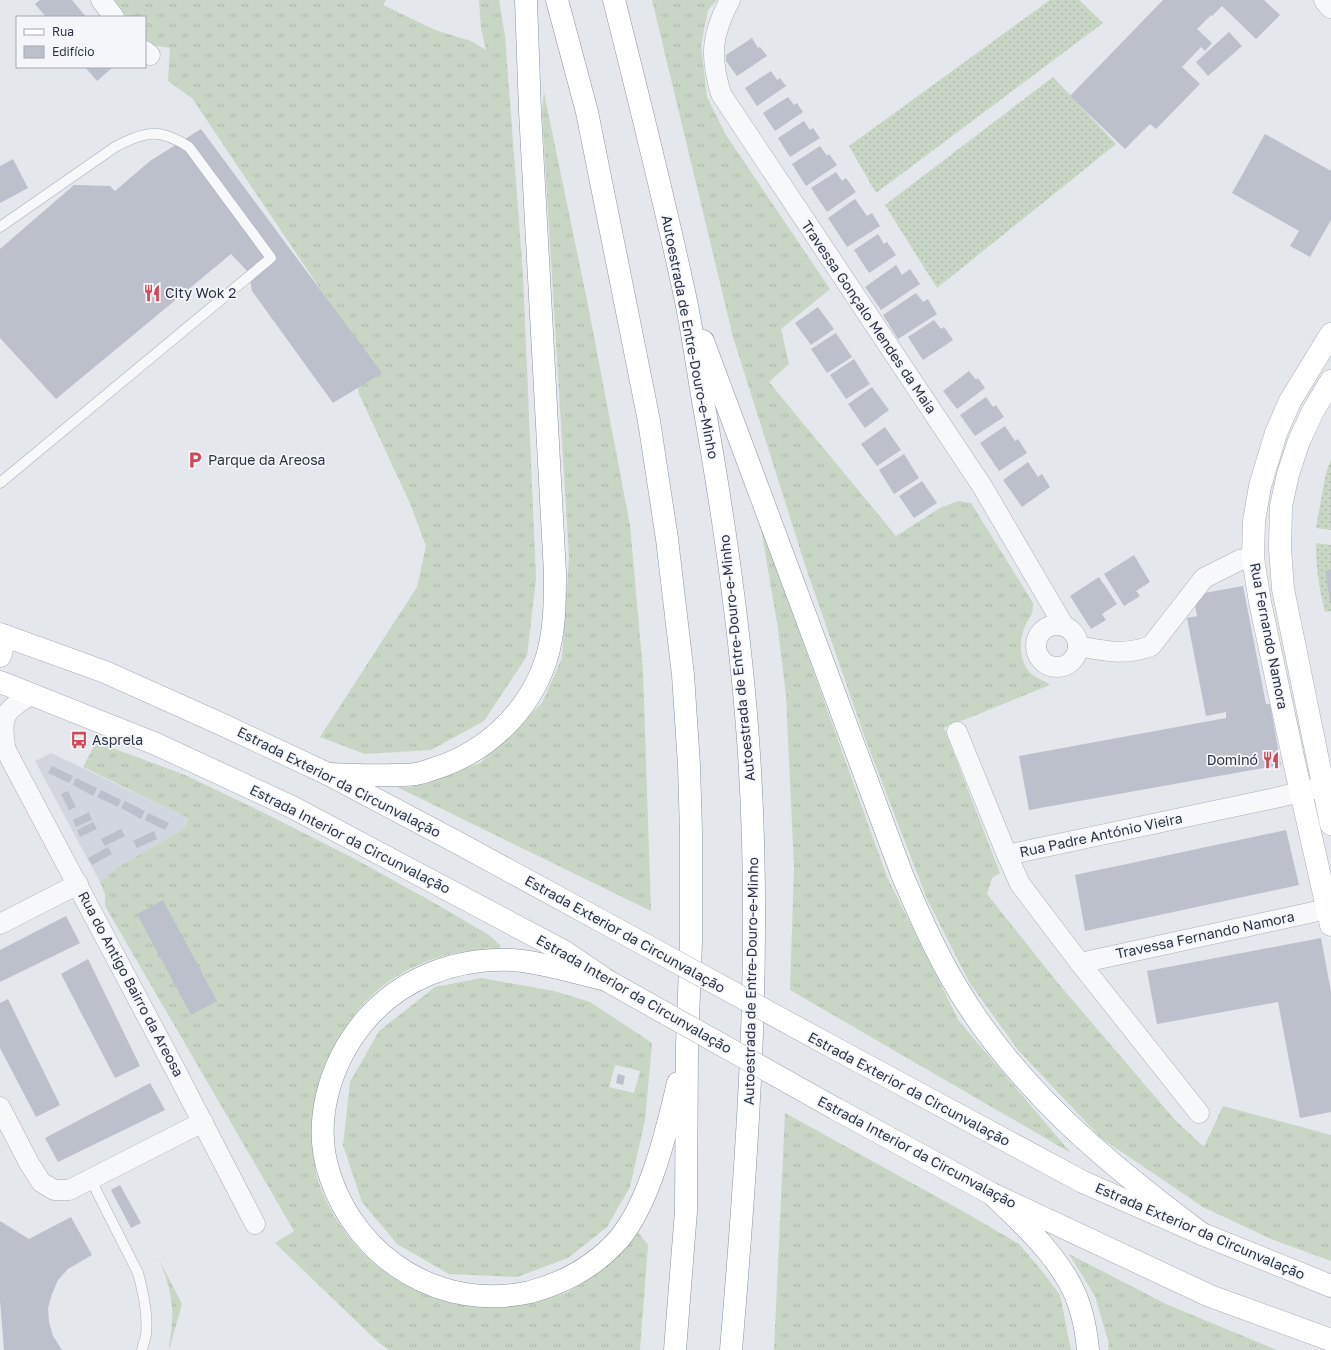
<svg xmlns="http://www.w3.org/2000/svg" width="1331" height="1350" font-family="'Golos Text',sans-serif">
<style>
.built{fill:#d2d6de}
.grass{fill:url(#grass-tufts);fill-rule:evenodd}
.garden{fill:url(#garden-dots)}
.building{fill:#bbc0ca}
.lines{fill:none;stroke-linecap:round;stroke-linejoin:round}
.service-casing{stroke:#a9aeb7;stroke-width:11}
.minor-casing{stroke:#a9aeb7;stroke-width:21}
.tertiary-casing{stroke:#a9aeb7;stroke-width:23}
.secondary-casing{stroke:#a9aeb7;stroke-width:23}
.primary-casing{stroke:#a3abb8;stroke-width:23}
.motorway-casing{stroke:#8b94a3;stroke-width:23}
.service{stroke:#f7f8fa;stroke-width:10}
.minor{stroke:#f7f8fa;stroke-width:20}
.tertiary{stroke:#f7f8fa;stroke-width:22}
.secondary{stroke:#fff;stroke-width:22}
.primary{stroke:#fff;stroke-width:22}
.motorway{stroke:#fff;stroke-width:22}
.primary-bridge-casing{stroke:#a3abb8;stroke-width:23;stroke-linecap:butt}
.primary-bridge{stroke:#fff;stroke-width:22}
.labels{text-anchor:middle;stroke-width:3.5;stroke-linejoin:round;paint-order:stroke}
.poi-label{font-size:14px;fill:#2b3445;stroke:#f4f6f9;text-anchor:start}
.street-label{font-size:14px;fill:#2b3445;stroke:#f4f6f9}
</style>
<defs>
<pattern id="grass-tufts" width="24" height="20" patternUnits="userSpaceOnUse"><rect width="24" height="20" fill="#c9d6c5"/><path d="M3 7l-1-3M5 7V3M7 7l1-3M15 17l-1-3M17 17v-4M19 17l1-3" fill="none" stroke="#adb8ab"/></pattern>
<pattern id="garden-dots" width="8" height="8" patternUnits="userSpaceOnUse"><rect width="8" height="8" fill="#c9d6c5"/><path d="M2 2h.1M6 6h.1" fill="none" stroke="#adb8ab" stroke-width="1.8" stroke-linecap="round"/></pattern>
</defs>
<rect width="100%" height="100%" fill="#e4e7ec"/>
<!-- built -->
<polygon class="built" points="51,753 188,818 185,828 118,867 100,882 35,761"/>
<!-- grass -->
<g class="grass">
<polygon points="111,0 386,0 383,5 435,30 471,41 486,50 481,28 479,0 499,0 505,36 523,275 536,579 527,656 484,721 431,750 365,754 320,737 417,587 426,546 409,501 359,394 351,335 192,98 168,81 170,48 151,45 145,39 145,17 125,17"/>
<path d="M652 0H717L708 10 701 45 707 97 726 135 830 289 781 329 789 364 769 382 896 536 940 508 958 501 971 503 1033 603C1033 617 1030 616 1025 626 1018 642 1019 665 1034 676 1039 679 1045 681 1050 685L944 728 1000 873 992 878 987 894 1057 982 1175 1120 1204 1147 1223 1106 1331 1135V1261L1271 1239 1203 1207 1101 1138 1018 1050 969 982 927 899 865 738 805 565 733 337Z"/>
<polygon points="544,93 588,305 630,525 643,671 651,911 397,787 411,787 480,763 542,703 562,658 569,557 542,112"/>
<polygon points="760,522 887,877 959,1021 1071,1153 790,990 794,867 786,696 778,629"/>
<path d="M96 742 185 775 262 812 353 858 438 905 489 935 501 946 497 950C488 950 477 950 468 951 413 958 359 992 338 1044 332 1058 329 1075 325 1090 321 1102 313 1121 313 1133 312 1141 315 1169 317 1177 339 1248 408 1307 484 1306 492 1306 499 1304 506 1303 527 1300 549 1300 568 1292 572 1290 577 1286 581 1284 603 1270 621 1252 638 1232L648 1245 640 1350H389L379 1343 275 1243 294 1231 105 906V894L100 882 118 867 185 828 188 818 83 767Z"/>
<path d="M481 978 554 991 590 1002 652 1043 645 1120 630 1187 607 1227 568 1258 517 1277 449 1274 397 1244 362 1202 343 1145 350 1082 379 1031 435 987ZM615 1065 640 1071 634 1093 609 1087Z"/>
<polygon points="785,1113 968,1214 1019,1244 1042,1271 1060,1295 1071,1350 774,1350"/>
<path d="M155 1252 182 1304 169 1350C169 1341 172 1331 172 1322 174 1298 166 1273 155 1252Z"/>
<polygon points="1069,1254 1166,1304 1277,1350 1108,1350 1109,1344 1095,1296"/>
</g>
<!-- garden -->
<g class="garden">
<polygon points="1050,0 1079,0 1103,23 876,193 849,146"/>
<polygon points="1053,77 1116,144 937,288 885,205"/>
<polygon points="1331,460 1331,530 1316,528 1326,473"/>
<path d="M1316 543 1331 545V571L1325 573 1331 599V611L1325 612C1319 588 1316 569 1316 543Z"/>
</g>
<!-- building -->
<g class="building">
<polygon points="40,0 72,0 86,17 46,17 35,4"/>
<polygon points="1163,0 1264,0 1280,15 1256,39 1222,6 1212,16 1211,15 1197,29 1212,43 1205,51 1201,47 1182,67 1200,84 1156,129 1150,124 1125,149 1070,96"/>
<polygon points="1229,32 1242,46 1208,76 1196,62"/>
<polygon points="752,38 758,48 760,47 767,56 737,76 726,61 726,55"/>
<polygon points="85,67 113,67 97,81"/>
<polygon points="771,71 777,80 780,78 786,86 757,106 745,88"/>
<polygon points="788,97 794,105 797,103 803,112 775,131 763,113"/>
<polygon points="804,121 810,130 813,128 820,138 790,157 778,138"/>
<polygon points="201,129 382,373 333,403 252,291 249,273 231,254 56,399 0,338 0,249 74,185 110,186 115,191 150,161"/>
<polygon points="1265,134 1331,171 1331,220 1310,257 1290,246 1299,231 1232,193"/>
<polygon points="820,146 827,156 829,154 837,165 806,186 792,164"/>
<polygon points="13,159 28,188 0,203 0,166"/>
<polygon points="836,172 842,181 846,178 856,192 827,212 811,188"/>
<polygon points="855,199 867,216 872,213 880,226 847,247 828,218"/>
<polygon points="878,234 884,244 887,242 896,255 869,273 854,250"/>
<polygon points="896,265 902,275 910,269 920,284 881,310 865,287"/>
<polygon points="916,293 923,302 928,299 937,314 898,339 883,315"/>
<polygon points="818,307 834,329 811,345 795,323"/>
<polygon points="934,320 941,329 944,327 953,340 923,360 908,337"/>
<polygon points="836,333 852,357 827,373 811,349"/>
<polygon points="854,359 870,384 846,399 830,375"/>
<polygon points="969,371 976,380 978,378 985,388 957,409 943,391"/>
<polygon points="872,387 889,410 865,428 848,404"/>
<polygon points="986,397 993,407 996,405 1004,417 975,436 960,415"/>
<polygon points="1005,426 1015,441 1018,439 1027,453 999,471 980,443"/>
<polygon points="885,427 901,450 877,466 861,444"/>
<polygon points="904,454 919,478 894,494 879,470"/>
<polygon points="1028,462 1038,477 1042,474 1050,487 1022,507 1003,480"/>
<polygon points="922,481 937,503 914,518 899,496"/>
<polygon points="1134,555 1150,582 1136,591 1140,596 1124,606 1104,574"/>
<polygon points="1331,570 1331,601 1330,601 1325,571"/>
<polygon points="1099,577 1117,604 1102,614 1106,620 1091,629 1070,596"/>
<polygon points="1243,586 1266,704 1270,704 1281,765 1029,810 1019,756 1226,718 1226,712 1206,716 1187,618 1197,616 1193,595"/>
<polygon points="52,766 73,776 69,783 48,773"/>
<polygon points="76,778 97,788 93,796 73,785"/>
<polygon points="101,790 121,800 118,807 97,797"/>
<polygon points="68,791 76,807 69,810 61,794"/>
<polygon points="125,801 145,811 141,819 121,808"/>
<polygon points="89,812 92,820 76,827 73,820"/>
<polygon points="148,813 169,823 165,830 145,820"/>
<polygon points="93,822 97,829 80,837 77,830"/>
<polygon points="121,829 125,836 105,846 101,839"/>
<polygon points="1286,830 1299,885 1085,931 1075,875"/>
<polygon points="154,831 157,839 137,848 133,841"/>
<polygon points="108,847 112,854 92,865 88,858"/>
<polygon points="163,900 217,1001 191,1015 137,914"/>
<polygon points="66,916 80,943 0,982 0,950"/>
<polygon points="1321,938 1331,992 1331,1112 1300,1118 1278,1002 1157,1024 1147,971"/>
<polygon points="88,959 140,1066 115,1078 61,974"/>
<polygon points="8,999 60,1105 36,1117 0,1048 0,1003"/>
<polygon points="618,1074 625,1076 623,1085 616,1083"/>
<polygon points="150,1083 165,1110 58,1162 45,1138"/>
<polygon points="120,1185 141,1223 131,1228 111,1190"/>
<polygon points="71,1217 92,1255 68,1269 58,1280 52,1294 48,1308 49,1322 53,1336 62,1350 4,1350 0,1300 0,1221 29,1239"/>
</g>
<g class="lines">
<!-- service casing -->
<g class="service-casing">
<g id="service">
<path d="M0 227 115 147C146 131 159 128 189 147L271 258 0 483"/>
<path d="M91 1180 138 1273C143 1291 148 1316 146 1335 145 1340 143 1345 142 1350"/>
</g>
</g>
<!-- minor casing -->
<g class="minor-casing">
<g id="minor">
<polyline points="101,0 114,17"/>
<path d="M730 0C711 35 710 57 721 94L982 486 1064 626"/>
<polyline points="145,51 150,55"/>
<circle cx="1057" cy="646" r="21"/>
<path d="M1078 646C1105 651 1124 656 1151 646L1204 578 1240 560 1253 558"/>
<polyline points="957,732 1007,855"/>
<polyline points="0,739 176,1071 255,1224"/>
<path d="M5 746C0 714 6 710 32 694"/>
<polyline points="0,924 78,884"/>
<polyline points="1080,963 1327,909"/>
<polyline points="0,1107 29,1163 41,1182 54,1190 69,1190 203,1122"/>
<polyline points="1199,1113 1080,963 1020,884 1007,855 1275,798 1317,788"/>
</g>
</g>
<!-- tertiary casing -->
<g class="tertiary-casing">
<polyline id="tertiary" points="1325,0 1331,7"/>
</g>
<!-- secondary casing -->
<g class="secondary-casing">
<g id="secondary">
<polyline points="1331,334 1290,401 1276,433 1260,486 1254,521 1253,558 1260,602 1293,757 1331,925"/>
<polyline points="1331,381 1313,411 1299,441 1288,474 1281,506 1280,548 1283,589 1331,824"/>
</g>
</g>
<!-- primary casing -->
<g class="primary-casing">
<g id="primary">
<polyline points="0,634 105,672 221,724 328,774 462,845 607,924"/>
<polyline points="0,656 6,636"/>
<polyline points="0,682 156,744 292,807 565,952 605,979"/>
<polyline points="838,1050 1083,1182 1202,1234 1331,1286"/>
<polyline points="836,1109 992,1194 1210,1296 1331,1340"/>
</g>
</g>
<!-- motorway casing -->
<g class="motorway-casing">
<g id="motorway">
<polyline points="557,0 587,112 649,421 667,539 683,675 689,765 691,832 691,942 687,1045 686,1211 675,1350"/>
<path d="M614 0C638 95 662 191 683 287 691 322 696 359 702 395 721 500 737 607 746 714 764 925 749 1139 731 1350"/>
<path d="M703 341 903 877C919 914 935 951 956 986 1016 1088 1108 1164 1202 1234"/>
<path d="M328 774C350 775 372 776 395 775 402 775 409 775 416 774 422 773 428 771 433 769 486 753 529 712 546 660 555 632 555 602 555 573L530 111 526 0"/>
<path d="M606 980C576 973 542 962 512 960 455 958 400 978 363 1023 329 1065 312 1124 330 1176 358 1260 442 1312 530 1292 564 1283 595 1266 619 1239 650 1202 667 1130 678 1083"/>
<path d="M992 1194C1020 1221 1050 1248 1069 1282 1081 1303 1086 1327 1088 1350"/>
</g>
</g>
<!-- service -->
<use href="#service" class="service"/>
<!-- minor -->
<use href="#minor" class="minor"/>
<!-- tertiary -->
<use href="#tertiary" class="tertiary"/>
<!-- secondary -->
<use href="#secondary" class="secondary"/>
<!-- primary -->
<use href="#primary" class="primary"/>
<!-- motorway -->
<use href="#motorway" class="motorway"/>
<!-- primary-bridge casing -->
<g class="primary-bridge-casing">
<g id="primary-bridge">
<polyline points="607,924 838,1050"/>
<polyline points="606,980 836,1109"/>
</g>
</g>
<!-- primary-bridge -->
<use href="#primary-bridge" class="primary-bridge"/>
</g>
<!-- icons -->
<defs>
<g id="restaurant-bare" transform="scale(1.38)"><path d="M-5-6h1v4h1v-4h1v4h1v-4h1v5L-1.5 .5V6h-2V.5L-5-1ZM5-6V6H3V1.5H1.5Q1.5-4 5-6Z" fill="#d1495b" stroke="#f4f6f9" stroke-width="2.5" paint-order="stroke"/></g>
<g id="parking-bare" transform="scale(1.38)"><path d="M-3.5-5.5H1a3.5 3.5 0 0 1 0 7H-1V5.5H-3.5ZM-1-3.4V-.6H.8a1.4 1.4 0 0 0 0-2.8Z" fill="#d1495b" stroke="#f4f6f9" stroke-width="2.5" paint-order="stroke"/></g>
<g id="bus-bare" transform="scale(1.38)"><path d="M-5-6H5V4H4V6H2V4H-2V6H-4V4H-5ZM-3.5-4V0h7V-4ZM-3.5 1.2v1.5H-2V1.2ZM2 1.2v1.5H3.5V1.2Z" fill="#d1495b" stroke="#f4f6f9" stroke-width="2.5" paint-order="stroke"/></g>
</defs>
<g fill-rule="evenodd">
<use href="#restaurant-bare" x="152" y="293"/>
<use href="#parking-bare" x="195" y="460"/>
<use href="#bus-bare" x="79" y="740"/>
<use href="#restaurant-bare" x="1271" y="760"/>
</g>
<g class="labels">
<!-- poi labels -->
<g class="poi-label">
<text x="165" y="298">City Wok 2</text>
<text x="208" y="465">Parque da Areosa</text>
<text x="92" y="745">Asprela</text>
<text x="1258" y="765" text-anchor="end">Dominó</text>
</g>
<!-- street labels -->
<g class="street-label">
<text transform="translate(869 317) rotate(56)" y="5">Travessa Gonçalo Mendes da Maia</text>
<text transform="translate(690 337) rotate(79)" y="5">Autoestrada de Entre-Douro-e-Minho</text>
<text transform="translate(1269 636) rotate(79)" y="5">Rua Fernando Namora</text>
<text transform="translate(737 658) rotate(-96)" y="5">Autoestrada de Entre-Douro-e-Minho</text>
<text transform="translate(339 782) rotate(27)" y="5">Estrada Exterior da Circunvalação</text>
<text transform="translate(1101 835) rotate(-12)" y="5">Rua Padre António Vieira</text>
<text transform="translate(350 839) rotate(27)" y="5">Estrada Interior da Circunvalação</text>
<text transform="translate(625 934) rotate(29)" y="5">Estrada Exterior da Circunvalação</text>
<text transform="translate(1205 935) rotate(-12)" y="5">Travessa Fernando Namora</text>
<text transform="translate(751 981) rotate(-89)" y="5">Autoestrada de Entre-Douro-e-Minho</text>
<text transform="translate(131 984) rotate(62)" y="5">Rua do Antigo Bairro da Areosa</text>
<text transform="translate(634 994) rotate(30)" y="5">Estrada Interior da Circunvalação</text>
<text transform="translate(909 1089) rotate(28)" y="5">Estrada Exterior da Circunvalação</text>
<text transform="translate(917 1152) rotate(28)" y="5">Estrada Interior da Circunvalação</text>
<text transform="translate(1200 1231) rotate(23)" y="5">Estrada Exterior da Circunvalação</text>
</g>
</g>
<!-- legend -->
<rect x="16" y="16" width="130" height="52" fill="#f4f6f9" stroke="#a4a8b1"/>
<rect x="24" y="29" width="20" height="6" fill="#ffffff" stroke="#a4a8b1"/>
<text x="52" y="36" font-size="12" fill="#2b3445">Rua</text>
<rect x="24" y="46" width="20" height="12" fill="#bbc0ca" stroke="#a4a8b1"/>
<text x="52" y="56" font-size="12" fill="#2b3445">Edifício</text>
</svg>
